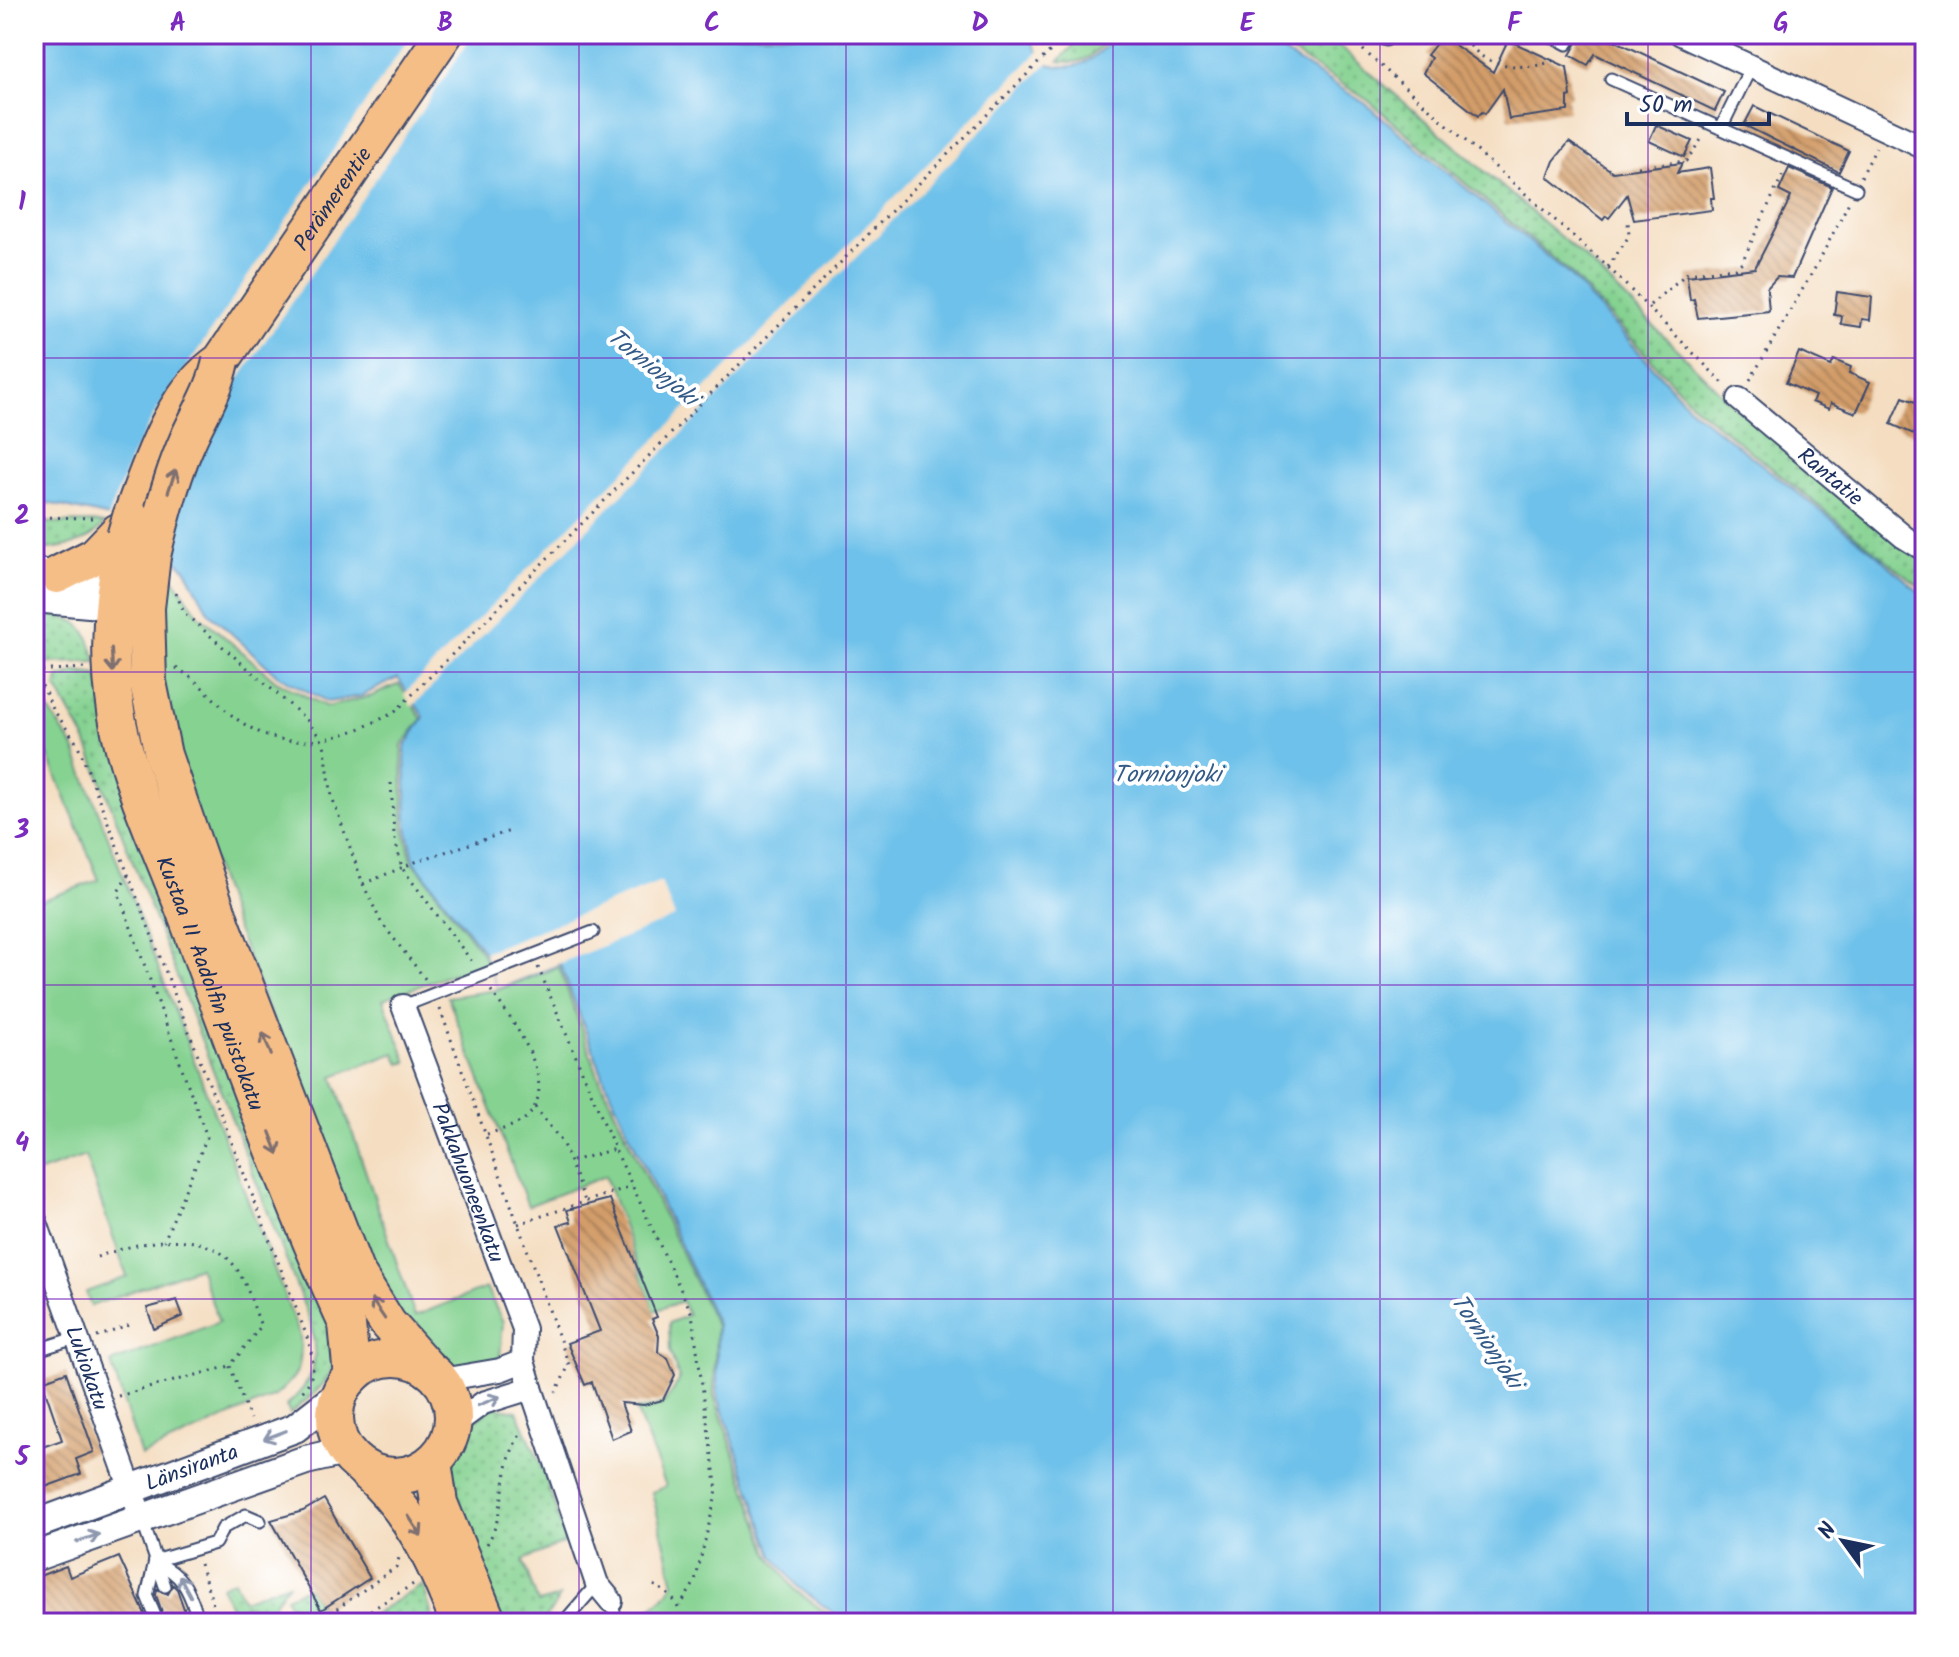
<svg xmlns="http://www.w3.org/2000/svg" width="1959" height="1657" font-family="Kalam,sans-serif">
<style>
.grass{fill:url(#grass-dots);stroke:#508078;stroke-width:2}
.park{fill:#85d291;stroke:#508078;stroke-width:2}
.water{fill:#6ec1ea;stroke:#4478a4;stroke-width:2}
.pier{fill:#f4ddc0}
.building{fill:url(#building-back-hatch)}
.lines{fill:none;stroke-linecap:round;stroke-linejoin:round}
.service-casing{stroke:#3c496d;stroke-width:15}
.minor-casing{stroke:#3c496d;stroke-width:26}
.tertiary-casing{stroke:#3c496d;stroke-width:32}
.trunk-casing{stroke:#3c496d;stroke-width:40}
.path{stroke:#3c496d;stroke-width:3;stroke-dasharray:2 6;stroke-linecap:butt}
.service{stroke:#fff;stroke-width:11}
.minor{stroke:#fff;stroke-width:22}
.tertiary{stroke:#fff;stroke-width:28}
.trunk{stroke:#f6be87;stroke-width:36}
.trunk-bridge-casing{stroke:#3c496d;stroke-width:40;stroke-linecap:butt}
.trunk-bridge{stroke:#f6be87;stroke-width:36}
.oneway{stroke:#7e6f70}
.oneway2{stroke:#8d97ae}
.grid{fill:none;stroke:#7b2cbf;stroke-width:2;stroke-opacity:0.55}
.labels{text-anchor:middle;stroke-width:8;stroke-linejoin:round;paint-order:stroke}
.street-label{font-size:22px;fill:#1b2f5e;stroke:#fff}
.water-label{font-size:24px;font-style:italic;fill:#345b88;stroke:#fff}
.neatline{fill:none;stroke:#7b2cbf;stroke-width:3}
.grid-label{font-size:26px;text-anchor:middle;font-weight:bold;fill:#7b2cbf}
</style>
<defs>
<pattern id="grass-dots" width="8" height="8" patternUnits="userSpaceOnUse" patternTransform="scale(2)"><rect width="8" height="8" fill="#85d291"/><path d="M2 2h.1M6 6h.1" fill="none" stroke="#6cab7a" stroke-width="1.8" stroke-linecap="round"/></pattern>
<pattern id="building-back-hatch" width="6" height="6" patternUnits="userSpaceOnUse" patternTransform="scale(2)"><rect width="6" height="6" fill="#d39d69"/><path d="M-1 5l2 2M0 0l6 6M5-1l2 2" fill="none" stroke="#aa805a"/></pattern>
</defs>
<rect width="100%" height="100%" fill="#fff"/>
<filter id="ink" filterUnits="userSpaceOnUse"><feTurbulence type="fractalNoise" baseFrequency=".0125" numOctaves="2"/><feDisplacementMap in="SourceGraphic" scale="16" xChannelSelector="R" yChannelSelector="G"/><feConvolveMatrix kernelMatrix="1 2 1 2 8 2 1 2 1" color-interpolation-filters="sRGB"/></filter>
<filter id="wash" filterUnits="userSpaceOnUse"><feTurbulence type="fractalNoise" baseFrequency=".006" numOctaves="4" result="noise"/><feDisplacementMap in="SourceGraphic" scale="32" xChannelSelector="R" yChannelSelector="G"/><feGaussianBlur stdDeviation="1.8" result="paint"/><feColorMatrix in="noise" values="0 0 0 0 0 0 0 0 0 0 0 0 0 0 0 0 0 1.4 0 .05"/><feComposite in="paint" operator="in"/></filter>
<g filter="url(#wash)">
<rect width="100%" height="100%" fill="#f4ddc0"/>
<!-- grass -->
<g class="grass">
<path d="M1084 34H1111C1096 54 1085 66 1059 61Z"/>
<polygon points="1263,34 1325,34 1585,258 1735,407 1925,556 1925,591 1694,406 1570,273 1369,101"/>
<path d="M93 522 104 524C87 546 61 548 34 550V523Z"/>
<path d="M34 613C75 618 86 618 96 662L34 663Z"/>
<path d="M77 672 97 675 331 1322C343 1373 327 1383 290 1414L286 1406C317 1378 318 1364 311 1324L86 741 56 687 58 678Z"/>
<path d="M493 1407 517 1411 542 1467 566 1542 523 1560 538 1603 560 1597 543 1623H508L498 1614C475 1564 426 1483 465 1430 471 1421 484 1414 493 1407Z"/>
<polygon points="234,1580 243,1600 288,1583 267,1614 249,1605 232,1612 221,1586"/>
<polygon points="423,1585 434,1623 358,1623"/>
<polygon points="308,1587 320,1608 315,1616 296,1622 286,1597"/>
</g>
<!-- park -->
<g class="park">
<polygon points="165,566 199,615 276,681 327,707 372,696 399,684 422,719 402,746 404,828 412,860 482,953 489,968 452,974 383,999 407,1062 400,1064 395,1053 333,1076 415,1316 486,1288 503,1322 500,1357 486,1366 462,1369 442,1363 383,1298 231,915 180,765 157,672"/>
<path d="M34 688 73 746 300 1336C302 1368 300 1374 275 1396L141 1456 111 1363 219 1322 199 1267 91 1306 86 1292 127 1277 85 1156 34 1174V903L99 880 34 721Z"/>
<path d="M559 967 599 1078 716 1326 714 1395 770 1556 795 1590 840 1623H629L627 1620C646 1610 664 1604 674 1583L652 1492 666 1486 636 1409C661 1410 670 1401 679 1378L670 1352 669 1323 688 1315 682 1301 654 1311 605 1176 528 1206 448 997 497 990Z"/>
</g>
<!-- water -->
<path class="water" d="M34 34H1034L1032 41 1044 63C1078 73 1096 61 1115 34H1254L1366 104 1569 275 1691 409 1876 554 1925 597V1623H847L798 1587 773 1555 717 1394V1324L605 1081 560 964 498 988 484 952 415 862 407 828 405 747 424 717 398 678 361 696 328 702 278 676 209 613 185 568 150 538 123 520 34 500Z"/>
<!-- pier -->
<g class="pier">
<polygon points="412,34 474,34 221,406 198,449 164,555 107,520 132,455 154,415"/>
<polygon points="1041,49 1050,61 412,707 404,694"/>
<polygon points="661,882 675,917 498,988 484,952"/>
</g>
<g id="blocks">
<!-- building -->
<g class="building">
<polygon points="1582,34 1601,34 1724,92 1715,111 1595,54 1588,65 1570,55"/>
<polygon points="1442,36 1493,72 1508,40 1567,67 1571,96 1568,97 1568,111 1509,119 1503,89 1485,114 1482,112 1478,116 1423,73 1431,58 1427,55"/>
<polygon points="1754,106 1849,151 1839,172 1744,125"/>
<polygon points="1656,125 1692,141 1684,157 1649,141"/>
<polygon points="1569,142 1613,172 1682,163 1677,173 1710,168 1714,198 1711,198 1712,210 1634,220 1627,195 1609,218 1606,216 1603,220 1548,177 1554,161"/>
<polygon points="1789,168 1832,187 1792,278 1777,277 1767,288 1769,311 1698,318 1694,299 1690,300 1687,276 1755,268 1791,197 1779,191"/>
<polygon points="1837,292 1872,297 1870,320 1862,319 1861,327 1841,324 1842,316 1834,315"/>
<polygon points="1799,352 1831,366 1834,360 1851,367 1849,373 1870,382 1856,413 1831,403 1829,409 1812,402 1815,396 1786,383"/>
<polygon points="1903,397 1925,406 1925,439 1891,424"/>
<polygon points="610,1199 657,1317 652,1319 659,1336 658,1352 668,1358 675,1375 663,1400 644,1405 621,1403 631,1431 612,1439 592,1382 585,1385 567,1343 600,1331 558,1225 571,1222 567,1210"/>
<polygon points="177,1300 183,1316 154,1329 147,1308"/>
<polygon points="66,1372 94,1452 76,1459 81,1474 34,1491 34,1450 62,1440 42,1381"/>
<polygon points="324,1499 370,1578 321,1610 271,1520 303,1511"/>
<polygon points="119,1557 149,1623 34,1623 34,1578 66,1566 70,1577"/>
<polygon points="173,1585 177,1589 189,1623 166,1623 156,1595 157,1589 168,1594"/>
</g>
</g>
</g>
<g filter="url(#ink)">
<use href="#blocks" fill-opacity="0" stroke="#3c496d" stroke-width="2"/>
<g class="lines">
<!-- service casing -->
<g class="service-casing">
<g id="service">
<polyline points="1548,34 1567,44 1573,34"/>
<polyline points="1386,40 1391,34"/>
<polyline points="1611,79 1856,189"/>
<polyline points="1721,128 1750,69"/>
<polyline points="403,1006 593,932"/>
<polyline points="34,1351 78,1337"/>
<polyline points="142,1520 165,1586"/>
<polyline points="155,1561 215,1543 223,1528 246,1515 260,1521"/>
<path d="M155 1561C187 1578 188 1590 200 1623"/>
<polyline points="155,1561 147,1596 158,1623"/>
<polyline points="611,1601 617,1623"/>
<polyline points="563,1623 597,1584"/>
</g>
</g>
<!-- minor casing -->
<g class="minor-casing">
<g id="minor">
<polyline points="1681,34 1925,148"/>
<path id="s1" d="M1739 399 1904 537 1925 550"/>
<path id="s2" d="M403 1006 524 1329 523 1361 531 1388 597 1584 611 1601"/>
<path id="s3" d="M34 1217 142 1520"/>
<polyline points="441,1380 500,1370 523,1361"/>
<polyline points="453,1425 483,1403 531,1388"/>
</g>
</g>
<!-- tertiary casing -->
<g class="tertiary-casing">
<g id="tertiary">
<polyline points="34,573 135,583"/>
<polyline points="34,598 133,607"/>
<path id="s4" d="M34 1525 295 1428 340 1393"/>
<polyline points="34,1557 306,1460 345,1451"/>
</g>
</g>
<!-- trunk casing -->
<g class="trunk-casing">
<g id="trunk">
<path id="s5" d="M131 517C152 462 171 395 221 361L444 34"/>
<path id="s6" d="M125 537C111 594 107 653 116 711 127 780 161 848 185 912 236 1050 286 1190 347 1324L352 1376"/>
<polyline points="152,556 146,608 148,682 163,755 220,920 355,1271 388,1324 428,1369"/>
<polyline points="57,575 95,556 118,532"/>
<circle cx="394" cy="1417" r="59"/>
<polyline points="433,1462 439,1503 488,1623"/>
<path d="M364 1469C413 1512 436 1563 459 1623"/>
</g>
</g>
<!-- path -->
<g class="path">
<polyline points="1345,34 1608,267 1724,384"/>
<path d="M1459 34C1466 41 1474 51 1483 57 1501 68 1541 71 1558 57"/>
<polyline points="1638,167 1686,161 1703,137"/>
<polyline points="1861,177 1876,148"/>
<polyline points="1608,267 1629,236 1628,222"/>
<polyline points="1650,305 1687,273 1735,268 1742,262 1783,174"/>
<polyline points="1750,380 1819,261 1849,202"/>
<polyline points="34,517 96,518"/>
<polyline points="176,593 184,613 306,719 324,743 332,797 363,884 381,922 426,980"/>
<path d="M176 668C197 679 211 697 228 712 283 759 337 742 395 712L1067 34"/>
<polyline points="34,671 86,668"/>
<path d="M35 671 53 709 78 745 306 1334C313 1356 318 1374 302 1392"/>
<polyline points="391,783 394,835 402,868 473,963"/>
<polyline points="128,875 118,892 207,1137 164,1241"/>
<polyline points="363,884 420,860 510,831"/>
<polyline points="538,967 615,1149 692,1314 717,1491 695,1582 680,1606"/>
<polyline points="440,1009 569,1365 556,1392"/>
<polyline points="535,1107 562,1142 585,1201"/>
<path d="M487 1134C500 1130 517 1126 527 1117 562 1083 510 1018 490 989"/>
<polyline points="572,1161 615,1149"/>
<polyline points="40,1184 46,1199"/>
<polyline points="518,1224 632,1186"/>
<path d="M97 1257C136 1243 201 1225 233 1264 246 1279 253 1307 261 1326L230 1366 250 1419"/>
<polyline points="97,1337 133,1324"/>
<polyline points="118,1396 230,1366"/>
<path d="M487 1544C508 1511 498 1462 523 1431"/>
<polyline points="200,1564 219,1623"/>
<path d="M654 1585C672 1596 679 1601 681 1623"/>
<polyline points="317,1623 396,1567 399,1558"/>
<polyline points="350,1623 415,1583"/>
</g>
<!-- service -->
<use href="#service" class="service"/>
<!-- minor -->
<use href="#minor" class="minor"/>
<!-- tertiary -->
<use href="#tertiary" class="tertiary"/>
<!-- trunk -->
<use href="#trunk" class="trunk"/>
<!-- trunk-bridge casing -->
<g class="trunk-bridge-casing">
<g id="trunk-bridge">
<polyline points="125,537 131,517"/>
<path d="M152 556C161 517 171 478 187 442 199 414 215 391 221 361"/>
</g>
</g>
<!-- trunk-bridge -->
<use href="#trunk-bridge" class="trunk-bridge"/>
</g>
<!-- one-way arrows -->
<defs><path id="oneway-shaft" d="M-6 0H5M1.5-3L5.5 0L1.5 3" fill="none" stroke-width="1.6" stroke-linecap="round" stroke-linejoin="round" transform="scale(2)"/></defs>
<g class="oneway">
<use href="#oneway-shaft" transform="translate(172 481) rotate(-71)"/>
<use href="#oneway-shaft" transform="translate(112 660) rotate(87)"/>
<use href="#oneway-shaft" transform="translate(267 1044) rotate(-111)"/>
<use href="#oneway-shaft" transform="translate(274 1143) rotate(69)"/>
<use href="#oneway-shaft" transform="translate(378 1309) rotate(-124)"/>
<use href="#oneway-shaft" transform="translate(415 1526) rotate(57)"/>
</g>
<g class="oneway2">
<use href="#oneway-shaft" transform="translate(489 1401) rotate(-22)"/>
<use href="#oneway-shaft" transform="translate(275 1435) rotate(159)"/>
<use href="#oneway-shaft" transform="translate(88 1538) rotate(-19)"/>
<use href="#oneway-shaft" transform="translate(185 1586) rotate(-118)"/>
</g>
</g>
<!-- grid -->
<path class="grid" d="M311 34V1623M579 34V1623M846 34V1623M1113 34V1623M1380 34V1623M1648 34V1623M34 358H1925M34 672H1925M34 985H1925M34 1299H1925"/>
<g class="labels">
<!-- street labels -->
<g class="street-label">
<text dy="8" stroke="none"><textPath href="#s5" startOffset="380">Perämerentie</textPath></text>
<text dy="8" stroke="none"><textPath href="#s1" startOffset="120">Rantatie</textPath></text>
<text dy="8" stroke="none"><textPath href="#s6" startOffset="464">Kustaa II Aadolfin puistokatu</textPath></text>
<text dy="8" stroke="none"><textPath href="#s2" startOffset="188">Pakkahuoneenkatu</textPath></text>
<text dy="8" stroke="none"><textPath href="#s3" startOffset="160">Lukiokatu</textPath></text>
<text dy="8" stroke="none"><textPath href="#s4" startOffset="168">Länsiranta</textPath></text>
</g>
<!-- water labels -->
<g class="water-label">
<text transform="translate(653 367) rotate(39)" y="8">Tornionjoki</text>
<text x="1167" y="782">Tornionjoki</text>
<text transform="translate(1487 1341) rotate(56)" y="8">Tornionjoki</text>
</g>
</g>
<!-- margin -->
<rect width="1959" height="1657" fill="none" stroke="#fff" stroke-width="88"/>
<!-- north arrow -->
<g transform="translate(1843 1541) rotate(303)" stroke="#ffffff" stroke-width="6" paint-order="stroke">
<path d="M0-6L14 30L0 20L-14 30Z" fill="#1b2f5e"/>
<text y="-12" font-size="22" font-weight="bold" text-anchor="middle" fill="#1b2f5e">N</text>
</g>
<!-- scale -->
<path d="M1627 112v12h142v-12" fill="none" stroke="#1b2f5e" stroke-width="4"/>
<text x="1639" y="112" font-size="24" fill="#1b2f5e" stroke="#ffffff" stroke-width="6" paint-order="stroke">50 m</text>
<rect x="44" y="44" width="1871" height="1569" class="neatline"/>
<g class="grid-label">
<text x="178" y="31">A</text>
<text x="445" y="31">B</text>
<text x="712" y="31">C</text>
<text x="980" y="31">D</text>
<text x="1247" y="31">E</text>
<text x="1514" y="31">F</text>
<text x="1781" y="31">G</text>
<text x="22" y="210">1</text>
<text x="22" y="524">2</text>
<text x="22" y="838">3</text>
<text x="22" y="1151">4</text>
<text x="22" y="1465">5</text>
</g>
</svg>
